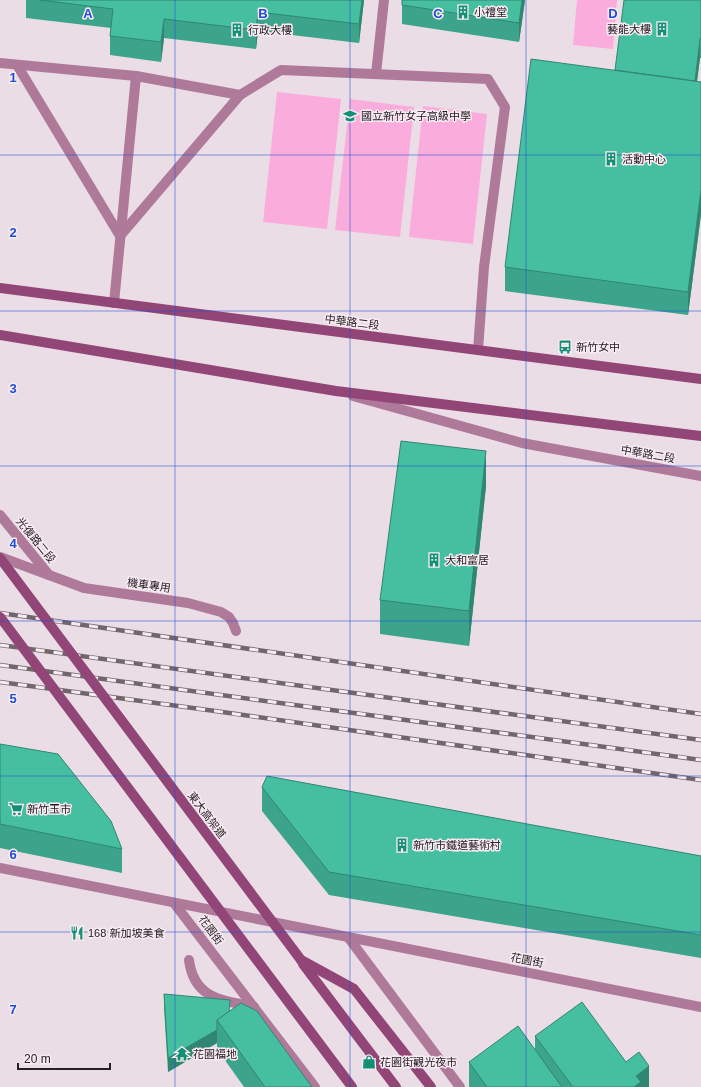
<svg xmlns="http://www.w3.org/2000/svg" width="701" height="1087" font-family="Helvetica,'Noto Sans TC',sans-serif">
<style>
.green{fill:#faaddc}
.lines{fill:none;stroke-linecap:round;stroke-linejoin:round}
.lane{stroke:#af7a9a;stroke-width:10}
.street{stroke:#af7a9a;stroke-width:10}
.secondary{stroke:#924577;stroke-width:10}
.rail-casing{stroke:#6f676c;stroke-width:4.5}
.rail{stroke:#f9ebf2;stroke-width:3;stroke-dasharray:9;stroke-linecap:butt}
.secondary-bridge{stroke:#924577;stroke-width:10}
.wall{fill:#3ca48a}
.shaded-wall{fill:#318671}
.building{fill:#46bfa1;stroke:#318671}
.grid{fill:none;stroke:#1d4ed8;stroke-width:1;stroke-opacity:0.55}
.labels{text-anchor:middle;stroke-width:3;stroke-linejoin:round;paint-order:stroke}
.poi-label{font-size:11px;fill:#252023;stroke:#f9ebf2;text-anchor:start}
.street-label{font-size:11px;fill:#252023;stroke:#f9ebf2}
.grid-label{font-size:13px;text-anchor:middle;font-weight:bold;fill:#1d4ed8;stroke:#f9ebf2;stroke-width:3;stroke-linejoin:round;paint-order:stroke}
</style>
<rect width="100%" height="100%" fill="#ebdde5"/>
<!-- green -->
<g class="green">
<polygon points="577,0 617,0 613,49 573,45"/>
<polygon points="277,92 341,99 327,229 263,222"/>
<polygon points="350,99 414,107 400,237 335,230"/>
<polygon points="423,106 487,114 473,244 409,237"/>
</g>
<g class="lines">
<!-- lane -->
<g class="lane">
<polyline points="0,63 136,76 240,95 281,70 488,79 505,107 484,267 478,350"/>
<polyline points="17,65 120,236 240,95"/>
<polyline points="376,74 384,0"/>
<polyline points="114,303 136,76"/>
<polyline points="0,515 49,575"/>
<polyline points="0,557 84,588 188,603 221,612 229,617 233,623 236,631"/>
<path d="M189 960C194 999 222 1000 254 1007"/>
</g>
<!-- street -->
<g class="street">
<polyline points="353,396 522,443 701,476"/>
<polyline points="0,868 701,1007"/>
<polyline points="174,903 315,1087"/>
<polyline points="348,937 460,1087"/>
</g>
<!-- secondary -->
<g class="secondary">
<polyline points="0,288 701,379"/>
<polyline points="0,335 336,391 701,436"/>
<polyline points="301,960 354,989 431,1087"/>
<polyline points="303,964 396,1087"/>
</g>
<!-- rail casing -->
<g class="rail-casing">
<g id="rail">
<polyline points="0,613 701,714"/>
<polyline points="0,645 701,740"/>
<polyline points="0,665 701,760"/>
<polyline points="0,682 215,711 701,780"/>
</g>
</g>
<!-- rail -->
<use href="#rail" class="rail"/>
<!-- secondary-bridge -->
<g class="secondary-bridge">
<polyline points="0,558 301,960"/>
<polyline points="0,617 352,1087"/>
</g>
</g>
<!-- wall -->
<g class="wall">
<polygon points="26,0 364,0 359,43 258,31 256,49 164,38 161,62 110,55 110,36 111,28 26,18"/>
<polygon points="525,0 519,42 402,24 402,5"/>
<polygon points="701,0 701,58 700,58 697,81 701,82 701,214 688,315 505,291 505,267 615,70"/>
<polygon points="486,486 469,646 380,634 380,600"/>
<polygon points="0,744 122,849 122,873 0,848"/>
<polygon points="262,787 701,856 701,958 329,895 262,811"/>
<polygon points="164,994 230,1011 312,1087 244,1087 217,1049 217,1043 168,1072 164,1008"/>
<polygon points="535,1036 626,1062 649,1087 469,1087 469,1062 535,1050"/>
</g>
<!-- shaded-wall -->
<g class="shaded-wall">
<polygon points="362,0 364,0 359,43 359,24"/>
<polygon points="522,0 525,0 519,42 519,23"/>
<polygon points="258,12 258,31 256,49 256,30"/>
<polygon points="164,19 164,38 161,62 161,42"/>
<polygon points="700,39 700,58 694,105 694,85"/>
<polygon points="701,190 701,214 688,315 688,292"/>
<polygon points="486,451 486,486 469,646 469,611"/>
<polygon points="217,1030 217,1043 168,1072 168,1058"/>
<polygon points="649,1066 649,1087 634,1087 636,1076"/>
</g>
<!-- building -->
<g class="building">
<polygon points="40,0 362,0 359,24 258,12 256,30 164,19 161,42 110,36 113,9"/>
<polygon points="402,0 522,0 519,23 402,5"/>
<polygon points="624,0 701,0 701,39 700,39 695,81 615,70"/>
<polygon points="531,59 701,82 701,190 688,292 505,267"/>
<polygon points="401,441 486,451 469,611 380,600"/>
<polygon points="0,744 58,754 111,821 122,849 0,824"/>
<polygon points="267,776 701,856 701,935 329,872 262,787"/>
<polygon points="164,994 230,1000 229,1012 217,1020 217,1030 168,1058"/>
<polygon points="582,1002 626,1062 639,1052 649,1066 636,1076 641,1082 634,1087 573,1087 535,1036"/>
<polygon points="241,1003 257,1011 312,1087 265,1087 217,1020"/>
<polygon points="518,1026 562,1087 487,1087 469,1062"/>
</g>
<!-- grid -->
<path class="grid" d="M175 0V1087M350 0V1087M526 0V1087M0 155H701M0 311H701M0 466H701M0 621H701M0 776H701M0 932H701"/>
<!-- icons -->
<defs>
<g id="building-bare" transform="scale(1.08)"><path d="M-4-6H4V6H1V3H-1V6H-4ZM-2.5-4.3h1.7v1.8h-1.7ZM.8-4.3h1.7v1.8H.8ZM-2.5-1h1.7V.8h-1.7ZM.8-1h1.7V.8H.8Z" fill="#129076" stroke="#f9ebf2" stroke-width="2.5" paint-order="stroke"/></g>
<g id="school-bare" transform="scale(1.08)"><path d="M0-5L7-2L0 1L-7-2ZM-4 1L0 2.5L4 1V4Q0 6-4 4Z" fill="#129076" stroke="#f9ebf2" stroke-width="2.5" paint-order="stroke"/></g>
<g id="bus-bare" transform="scale(1.08)"><path d="M-5-6H5V4H4V6H2V4H-2V6H-4V4H-5ZM-3.5-4V0h7V-4ZM-3.5 1.2v1.5H-2V1.2ZM2 1.2v1.5H3.5V1.2Z" fill="#129076" stroke="#f9ebf2" stroke-width="2.5" paint-order="stroke"/></g>
<g id="supermarket-bare" transform="scale(1.08)"><path d="M-6-5.5h2.5l.6 2H6L4.5 2H-2.5L-4.4-4H-6ZM-1.5 3.2a1.3 1.3 0 1 0 .1 0ZM3 3.2a1.3 1.3 0 1 0 .1 0Z" fill="#129076" stroke="#f9ebf2" stroke-width="2.5" paint-order="stroke"/></g>
<g id="restaurant-bare" transform="scale(1.08)"><path d="M-5-6h1v4h1v-4h1v4h1v-4h1v5L-1.5 .5V6h-2V.5L-5-1ZM5-6V6H3V1.5H1.5Q1.5-4 5-6Z" fill="#129076" stroke="#f9ebf2" stroke-width="2.5" paint-order="stroke"/></g>
<g id="temple-bare" transform="scale(1.08)"><path d="M0-6L5-2H3V0L6.5 2.5H4V6H1.5V3h-3V6H-4V2.5H-6.5L-3 0V-2H-5Z" fill="#129076" stroke="#f9ebf2" stroke-width="2.5" paint-order="stroke"/></g>
<g id="shop-bare" transform="scale(1.08)"><path d="M-5-2.5h2.3a2.7 3.5 0 0 1 5.4 0H5L5.5 6h-11ZM-1.5-2.5h3a1.5 2.3 0 0 0-3 0Z" fill="#129076" stroke="#f9ebf2" stroke-width="2.5" paint-order="stroke"/></g>
</defs>
<g fill-rule="evenodd">
<use href="#building-bare" x="463" y="12"/>
<use href="#building-bare" x="662" y="29"/>
<use href="#building-bare" x="237" y="30"/>
<use href="#school-bare" x="350" y="116"/>
<use href="#building-bare" x="611" y="159"/>
<use href="#bus-bare" x="565" y="347"/>
<use href="#building-bare" x="434" y="560"/>
<use href="#supermarket-bare" x="16" y="809"/>
<use href="#building-bare" x="402" y="845"/>
<use href="#restaurant-bare" x="77" y="933"/>
<use href="#temple-bare" x="182" y="1054"/>
<use href="#shop-bare" x="369" y="1062"/>
</g>
<g class="labels">
<!-- poi labels -->
<g class="poi-label">
<text x="474" y="16">小禮堂</text>
<text x="651" y="33" text-anchor="end">藝能大樓</text>
<text x="248" y="34">行政大樓</text>
<text x="361" y="120">國立新竹女子高級中學</text>
<text x="622" y="163">活動中心</text>
<text x="576" y="351">新竹女中</text>
<text x="445" y="564">大和富居</text>
<text x="27" y="813">新竹玉市</text>
<text x="413" y="849">新竹市鐵道藝術村</text>
<text x="88" y="937">168 新加坡美食</text>
<text x="193" y="1058">花園福地</text>
<text x="380" y="1066">花園街觀光夜市</text>
</g>
<!-- street labels -->
<g class="street-label">
<text transform="translate(352 322) rotate(7)" y="4">中華路二段</text>
<text transform="translate(648 454) rotate(10)" y="4">中華路二段</text>
<text transform="translate(36 540) rotate(51)" y="4">光復路二段</text>
<text transform="translate(149 585) rotate(8)" y="4">機車專用</text>
<text transform="translate(207 815) rotate(53)" y="4">東大高架道</text>
<text transform="translate(211 930) rotate(53)" y="4">花園街</text>
<text transform="translate(527 960) rotate(11)" y="4">花園街</text>
</g>
</g>
<g class="grid-label">
<text x="88" y="18">A</text>
<text x="263" y="18">B</text>
<text x="438" y="18">C</text>
<text x="613" y="18">D</text>
<text x="13" y="82">1</text>
<text x="13" y="237">2</text>
<text x="13" y="393">3</text>
<text x="13" y="548">4</text>
<text x="13" y="703">5</text>
<text x="13" y="859">6</text>
<text x="13" y="1014">7</text>
</g>
<!-- scale -->
<path d="M18 1063v6h92v-6" fill="none" stroke="#252023" stroke-width="2"/>
<text x="24" y="1063" font-size="12" fill="#252023" stroke="#f9ebf2" stroke-width="3" paint-order="stroke">20 m</text>
</svg>
